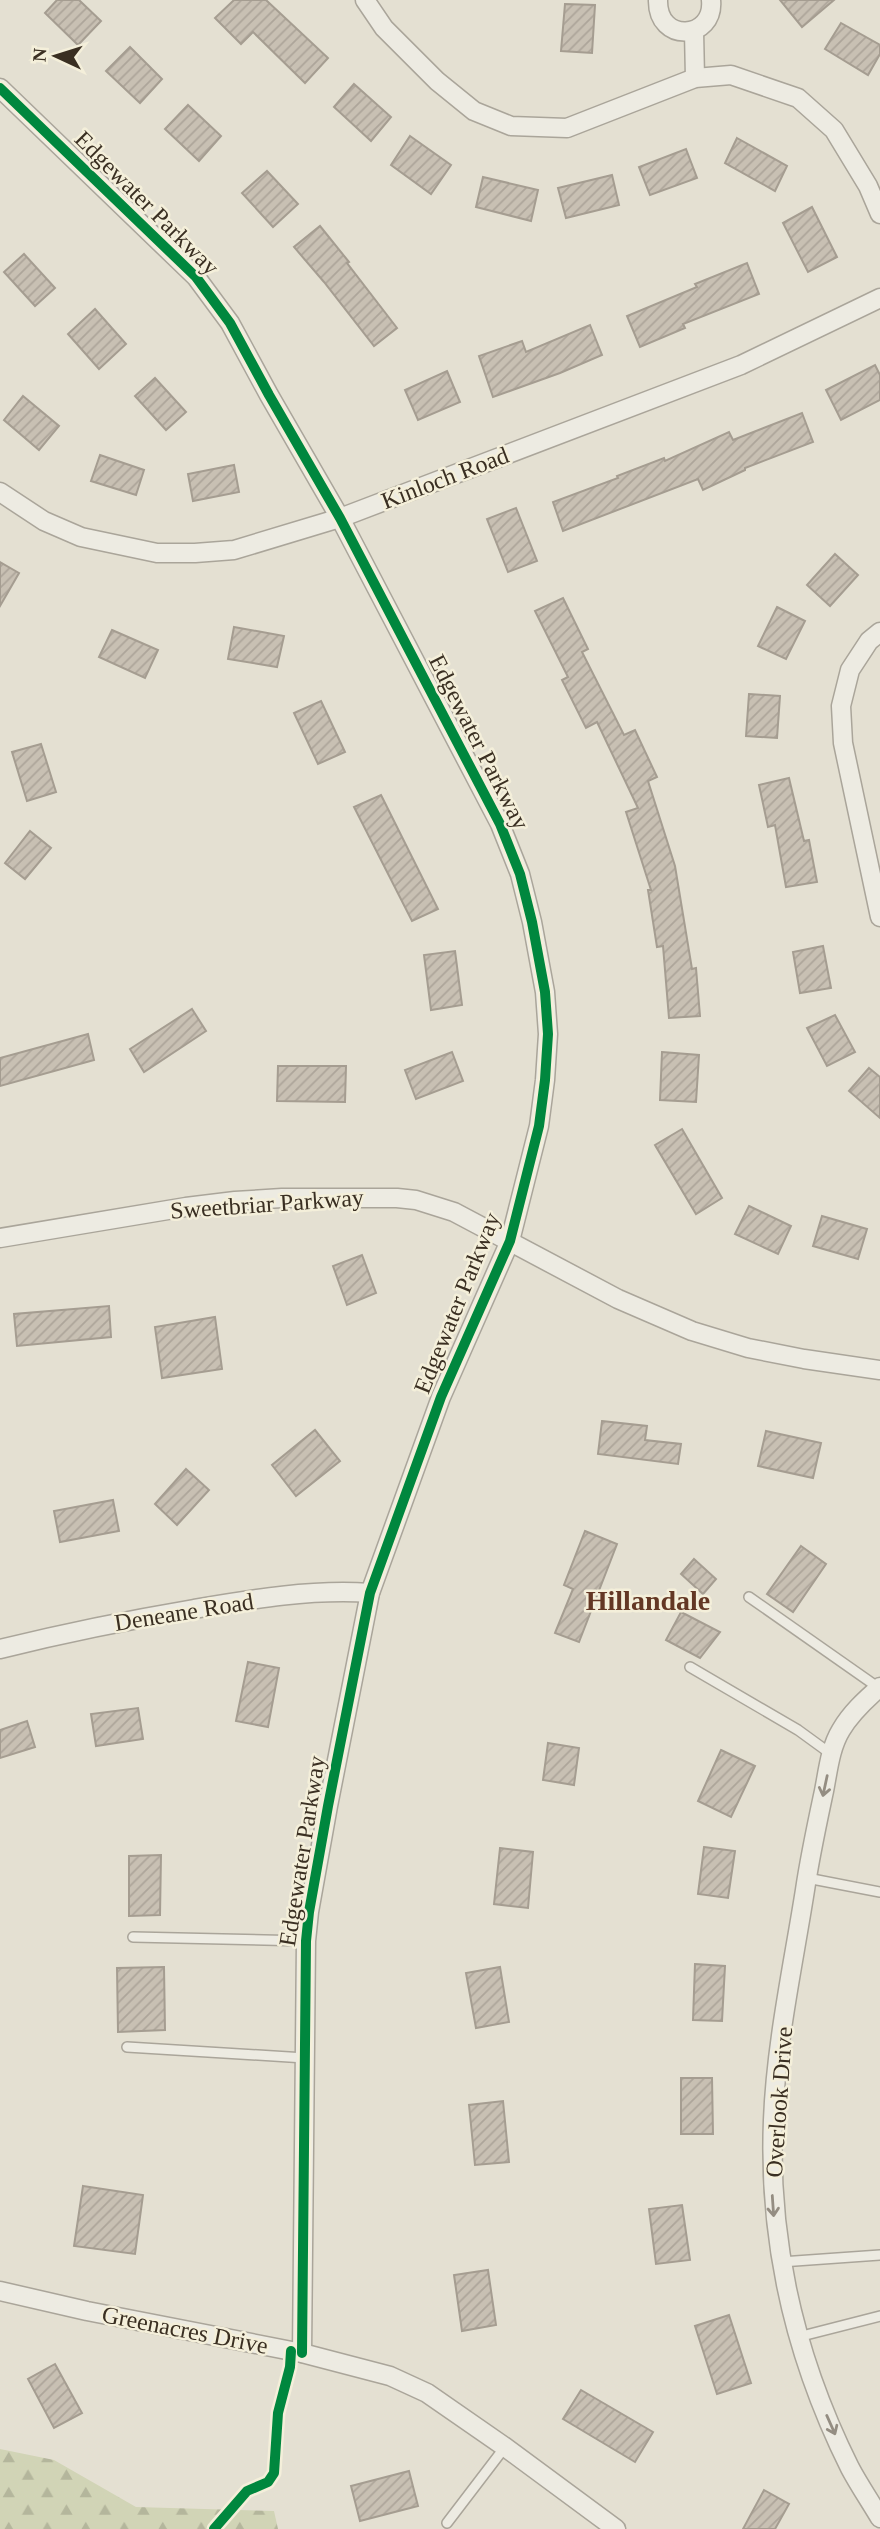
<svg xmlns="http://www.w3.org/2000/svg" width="880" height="2529" font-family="'Times New Roman',serif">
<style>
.forest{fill:url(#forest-firs)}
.building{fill:url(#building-hatch);stroke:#a59d91;stroke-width:2}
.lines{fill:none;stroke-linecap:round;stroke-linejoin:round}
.lane-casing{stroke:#aaa59a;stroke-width:12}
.street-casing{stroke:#aaa59a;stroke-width:21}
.lane{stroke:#edebe2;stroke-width:9}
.street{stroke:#edebe2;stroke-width:18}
.cycleway-casing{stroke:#f4efda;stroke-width:15}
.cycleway{stroke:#00873e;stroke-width:10}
.oneway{stroke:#948d82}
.labels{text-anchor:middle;stroke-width:5;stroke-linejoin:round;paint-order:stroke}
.street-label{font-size:24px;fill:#3a2f22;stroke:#f4efda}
.quarter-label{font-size:28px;font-weight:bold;fill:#633724;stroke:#f4efda}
</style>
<defs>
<pattern id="forest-firs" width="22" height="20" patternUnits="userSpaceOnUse" patternTransform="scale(1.75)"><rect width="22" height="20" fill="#d1d4b6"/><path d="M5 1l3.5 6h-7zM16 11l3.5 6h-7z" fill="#b4b69c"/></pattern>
<pattern id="building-hatch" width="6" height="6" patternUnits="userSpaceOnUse" patternTransform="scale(1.75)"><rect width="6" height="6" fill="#c8c0b3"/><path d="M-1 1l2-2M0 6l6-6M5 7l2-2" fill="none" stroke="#ada59a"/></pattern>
</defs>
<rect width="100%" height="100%" fill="#e4e0d2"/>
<!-- forest -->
<polygon class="forest" points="0,2449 54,2460 136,2507 274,2511 278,2529 0,2529"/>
<!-- building -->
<g class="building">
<polygon points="57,0 79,0 101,21 78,45 45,13"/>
<polygon points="234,0 266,0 328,58 305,83 253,32 241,44 215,18"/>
<polygon points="780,0 834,0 802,27"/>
<polygon points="565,4 595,5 592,53 561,51"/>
<polygon points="841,23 880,45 880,54 868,75 825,49"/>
<polygon points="130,47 162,79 140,103 106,71"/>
<polygon points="354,84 391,117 371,141 334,107"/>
<polygon points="188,105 221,136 199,161 165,129"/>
<polygon points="410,136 451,165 431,194 391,165"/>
<polygon points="737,138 787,166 775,191 725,163"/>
<polygon points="686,149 697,178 650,195 639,167"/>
<polygon points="267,171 298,204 273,227 242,193"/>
<polygon points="612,175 619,205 566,218 558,188"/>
<polygon points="483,177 538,190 531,221 476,207"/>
<polygon points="812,207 837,257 808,272 783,223"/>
<polygon points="320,226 349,262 347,263 397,328 374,346 324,282 294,247"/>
<polygon points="24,254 55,288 35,306 4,272"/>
<polygon points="747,263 759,294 683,324 685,328 640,347 627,316 697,287 695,284"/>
<polygon points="95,309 126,344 99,369 68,334"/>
<polygon points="590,325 602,355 560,373 493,397 479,356 522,341 526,352"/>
<polygon points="875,365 880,375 880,400 841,420 826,390"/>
<polygon points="447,371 460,402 418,420 405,390"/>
<polygon points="155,378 186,412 166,430 135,396"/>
<polygon points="23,396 59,426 39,450 4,420"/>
<polygon points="802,413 813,442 745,468 745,470 703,490 698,479 563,531 553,502 618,478 617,476 664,458 665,461 729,432 733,440"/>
<polygon points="100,455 144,470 136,495 91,481"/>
<polygon points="234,465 239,492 193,501 188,474"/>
<polygon points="516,508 537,561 508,572 487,519"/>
<polygon points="835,554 858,575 830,606 807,585"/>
<polygon points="0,562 19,573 0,606"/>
<polygon points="563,598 588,649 582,652 624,735 635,730 657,777 648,781 675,866 692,969 696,968 700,1016 669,1018 663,946 657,947 648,890 651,890 626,812 638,808 597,722 586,728 562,680 568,677 535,611"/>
<polygon points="777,607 805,621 786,659 758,646"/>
<polygon points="234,627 284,636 277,667 228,659"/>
<polygon points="112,630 158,650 145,678 99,657"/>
<polygon points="749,694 780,696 777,738 746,736"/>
<polygon points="321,701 345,752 318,764 294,713"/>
<polygon points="41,744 56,792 27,801 12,752"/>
<polygon points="789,778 804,841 809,840 817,882 786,887 775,825 768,827 759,785"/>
<polygon points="381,795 438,909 412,921 354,807"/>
<polygon points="30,831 51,848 25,879 5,863"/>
<polygon points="823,946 831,988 800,993 793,952"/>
<polygon points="455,951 462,1005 431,1010 424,955"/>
<polygon points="192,1009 206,1031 144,1072 130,1049"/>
<polygon points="835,1015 855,1052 827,1066 807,1028"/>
<polygon points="88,1034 94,1060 0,1086 0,1058"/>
<polygon points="452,1052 463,1081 416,1099 405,1070"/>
<polygon points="662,1052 699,1055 696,1102 660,1100"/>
<polygon points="278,1066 346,1066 345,1102 277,1101"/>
<polygon points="869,1068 880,1077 880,1118 849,1091"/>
<polygon points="682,1129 722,1198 696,1214 655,1145"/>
<polygon points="749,1206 791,1226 778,1254 735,1234"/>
<polygon points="822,1216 867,1229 858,1259 813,1246"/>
<polygon points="362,1255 376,1293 347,1305 333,1266"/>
<polygon points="109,1306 111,1337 17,1346 14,1314"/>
<polygon points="215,1317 222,1369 162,1378 155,1327"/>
<polygon points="602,1421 647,1426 645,1440 681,1444 678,1464 598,1454"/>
<polygon points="315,1430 340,1461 296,1496 272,1465"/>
<polygon points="766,1431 821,1443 813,1478 758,1466"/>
<polygon points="186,1469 209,1490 177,1525 155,1504"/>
<polygon points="113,1500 119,1531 60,1542 54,1511"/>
<polygon points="585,1531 617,1544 579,1642 555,1633 573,1589 564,1585"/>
<polygon points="801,1546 826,1564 793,1612 767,1594"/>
<polygon points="694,1559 716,1579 703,1594 681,1574"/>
<polygon points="681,1612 720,1632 700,1658 666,1640"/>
<polygon points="248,1662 279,1668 268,1727 236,1721"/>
<polygon points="138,1708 143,1739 96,1746 91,1714"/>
<polygon points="27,1721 35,1747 0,1758 0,1730"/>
<polygon points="548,1743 579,1748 574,1785 543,1780"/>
<polygon points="721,1750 755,1766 731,1817 698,1801"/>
<polygon points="704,1847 735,1851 728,1898 698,1894"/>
<polygon points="500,1848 533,1852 528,1908 494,1904"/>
<polygon points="161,1855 160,1915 129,1916 129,1856"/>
<polygon points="695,1964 725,1966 722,2021 693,2020"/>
<polygon points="164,1967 165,2030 118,2032 117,1968"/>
<polygon points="500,1967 509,2022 476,2028 466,1973"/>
<polygon points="681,2078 712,2078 713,2134 681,2134"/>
<polygon points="503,2101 509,2162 475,2165 469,2105"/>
<polygon points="83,2186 143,2195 135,2254 74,2246"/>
<polygon points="682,2205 690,2260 656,2264 649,2209"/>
<polygon points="488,2270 496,2325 462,2331 454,2275"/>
<polygon points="729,2315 751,2383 717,2394 695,2326"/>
<polygon points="55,2364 82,2413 54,2428 28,2379"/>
<polygon points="581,2390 653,2432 635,2462 563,2419"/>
<polygon points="409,2471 418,2506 360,2521 351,2486"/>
<polygon points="764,2490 789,2504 775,2529 743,2529"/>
</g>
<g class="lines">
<!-- lane casing -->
<g class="lane-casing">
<g id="lane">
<polyline points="749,1597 879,1688"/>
<polyline points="690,1667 798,1730 831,1754"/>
<polyline points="807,1878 880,1892"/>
<polyline points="133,1937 306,1941"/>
<polyline points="127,2047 305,2058"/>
<polyline points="781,2262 880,2255"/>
<polyline points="798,2337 880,2316"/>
<polyline points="447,2523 505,2447"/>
</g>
</g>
<!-- street casing -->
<g class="street-casing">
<g id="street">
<polyline points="365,0 384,28 437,81 474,111 511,126 567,128 695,78 731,75 798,98 834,130 868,186 880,214"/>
<path d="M658 0C657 44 715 40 711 0"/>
<polyline points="694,31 695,78"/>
<polyline points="0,88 196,277 230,323 269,395 340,518 500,824 520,874 532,922 545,992 548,1034 545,1080 539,1126 510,1241 441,1397 370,1593 328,1806 309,1912 306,1941 302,2353"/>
<polyline points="0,492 44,521 81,537 157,553 195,553 234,550 340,518 741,365 880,298"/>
<polyline points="880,632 869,641 850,670 841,706 843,743 880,917"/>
<polyline points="0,1238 186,1207 235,1201 282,1198 397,1198 416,1200 454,1212 618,1299 692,1331 748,1348 804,1359 880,1370"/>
<path d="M0 1649C65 1633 129 1620 194 1609 253 1599 311 1589 370 1593"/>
<path d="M880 1687C865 1700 851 1713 841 1730 830 1748 828 1771 824 1791 817 1824 810 1856 805 1890 793 1966 776 2043 773 2120 768 2243 795 2358 850 2468 859 2485 870 2501 880 2518"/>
<polyline points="0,2291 87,2311 302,2353 390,2376 427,2393 505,2447 616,2529"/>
</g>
</g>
<!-- lane -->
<use href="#lane" class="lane"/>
<!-- street -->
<use href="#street" class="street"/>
<!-- cycleway casing -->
<g class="cycleway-casing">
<g id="cycleway">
<polyline points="0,88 196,277 230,323 269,395 340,518 500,824 520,874 532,922 545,992 548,1034 545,1080 539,1126 510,1241 441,1397 370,1593 328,1806 309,1912 306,1941 302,2353"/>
<polyline points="214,2529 247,2491 268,2482 274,2473 278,2413 290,2367 291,2351"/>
</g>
</g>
<!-- cycleway -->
<use href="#cycleway" class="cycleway"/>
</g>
<!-- one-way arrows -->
<defs><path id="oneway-shaft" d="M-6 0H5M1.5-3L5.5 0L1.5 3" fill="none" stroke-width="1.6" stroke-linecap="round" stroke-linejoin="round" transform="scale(1.75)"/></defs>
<g class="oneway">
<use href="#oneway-shaft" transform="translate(825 1786) rotate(102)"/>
<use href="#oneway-shaft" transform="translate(773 2206) rotate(86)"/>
<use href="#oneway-shaft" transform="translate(831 2425) rotate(66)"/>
</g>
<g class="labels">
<!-- street labels -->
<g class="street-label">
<text transform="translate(147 203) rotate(45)" y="8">Edgewater Parkway</text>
<text transform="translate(445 478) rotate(-21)" y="8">Kinloch Road</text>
<text transform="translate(479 742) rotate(63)" y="8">Edgewater Parkway</text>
<text transform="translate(267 1204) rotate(-4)" y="8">Sweetbriar Parkway</text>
<text transform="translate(457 1303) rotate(-68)" y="8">Edgewater Parkway</text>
<text transform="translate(184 1612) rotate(-9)" y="8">Deneane Road</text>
<text transform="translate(302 1851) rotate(-81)" y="8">Edgewater Parkway</text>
<text transform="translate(779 2102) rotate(-86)" y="8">Overlook Drive</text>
<text transform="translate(185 2330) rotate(11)" y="8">Greenacres Drive</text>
</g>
<!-- quarter labels -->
<g class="quarter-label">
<text x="648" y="1610">Hillandale</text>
</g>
</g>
<!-- north arrow -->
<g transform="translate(56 56) rotate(274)" stroke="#f4efda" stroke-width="5" paint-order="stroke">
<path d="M0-5L12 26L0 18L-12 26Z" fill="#3a2f22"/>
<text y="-10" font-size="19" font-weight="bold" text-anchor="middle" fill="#3a2f22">N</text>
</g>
</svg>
